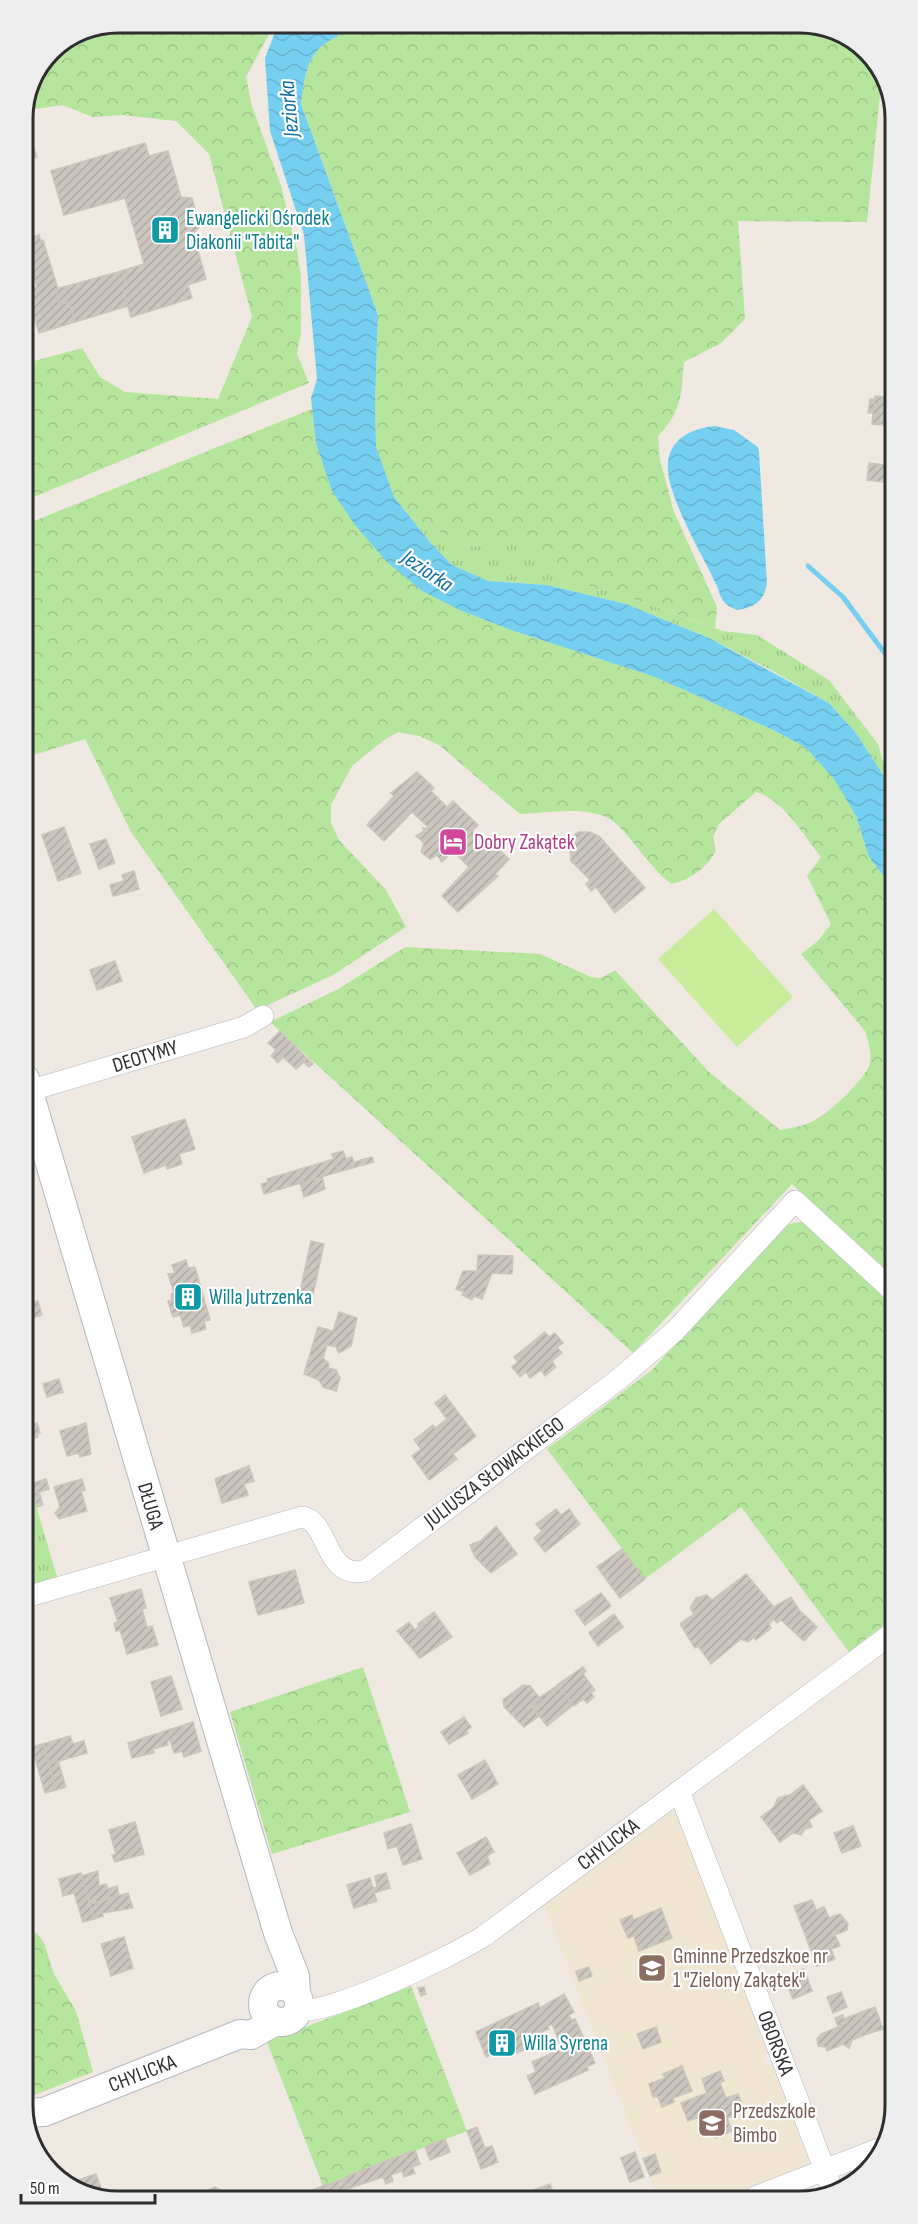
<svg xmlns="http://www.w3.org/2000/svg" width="918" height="2224" font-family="'Sofia Sans Condensed',sans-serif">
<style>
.education{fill:#f0e6d1}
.grass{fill:url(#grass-tufts)}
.forest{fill:url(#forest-crowns)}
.pitch{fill:#c9ec9a}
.water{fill:url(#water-waves)}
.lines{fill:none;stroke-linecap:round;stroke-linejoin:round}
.stream{stroke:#75cff0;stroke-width:5}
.building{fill:url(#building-hatch);stroke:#cbc5ba;stroke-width:1.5}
.street-casing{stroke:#b4b7c1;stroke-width:22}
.secondary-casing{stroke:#b4b7c1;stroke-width:30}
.street{stroke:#fff;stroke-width:21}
.secondary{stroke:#fff;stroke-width:28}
.labels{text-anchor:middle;stroke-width:4.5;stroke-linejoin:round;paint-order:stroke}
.culture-label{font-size:21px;fill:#0d838f;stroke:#fff;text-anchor:start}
.hotel-label{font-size:21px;fill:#b23c85;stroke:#fff;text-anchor:start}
.street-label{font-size:21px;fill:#2e2e2e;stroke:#fff}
.education-label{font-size:21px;fill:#785e54;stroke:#fff;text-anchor:start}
.water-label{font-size:22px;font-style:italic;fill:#0d6fa3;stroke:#fff}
.rim{fill:none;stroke:#2e2e2e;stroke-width:3}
</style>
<defs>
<pattern id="grass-tufts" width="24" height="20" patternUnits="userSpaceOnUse" patternTransform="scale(1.5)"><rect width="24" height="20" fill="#b6e59e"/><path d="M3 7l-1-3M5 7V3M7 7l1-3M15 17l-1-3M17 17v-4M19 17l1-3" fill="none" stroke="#9dc588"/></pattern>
<pattern id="forest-crowns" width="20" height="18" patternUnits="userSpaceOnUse" patternTransform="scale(1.5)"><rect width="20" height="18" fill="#b6e59e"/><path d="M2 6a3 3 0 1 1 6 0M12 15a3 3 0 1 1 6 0" fill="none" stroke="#9dc588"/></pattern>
<pattern id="water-waves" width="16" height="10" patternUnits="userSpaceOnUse" patternTransform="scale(1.5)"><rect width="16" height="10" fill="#75cff0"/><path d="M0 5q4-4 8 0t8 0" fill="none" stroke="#66b2ce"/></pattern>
<pattern id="building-hatch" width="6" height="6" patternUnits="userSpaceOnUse" patternTransform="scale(1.5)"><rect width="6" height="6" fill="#cbc7bf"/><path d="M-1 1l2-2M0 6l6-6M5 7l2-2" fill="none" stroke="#afaba4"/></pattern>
</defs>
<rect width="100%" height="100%" fill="#efe9e1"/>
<!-- education -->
<polygon class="education" points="669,1814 677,1815 767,2053 763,2057 766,2065 773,2068 808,2159 805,2166 725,2197 658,2198 544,1904"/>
<!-- grass -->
<g class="grass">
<polygon points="409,516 469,547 513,538 594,589 608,590 723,631 757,635 829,680 878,744 884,765 892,775 892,789 856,733 829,703 771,670 709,638 626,604 547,585 488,581 452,565 430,542"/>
<polygon points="26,1471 57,1577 26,1586"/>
</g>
<!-- forest -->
<g class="forest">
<polygon points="118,23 275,23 246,77 252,106 281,186 297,250 301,276 301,333 297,354 309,383 24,501 23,364 82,348 100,377 125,392 218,399 252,317 209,154 176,121 122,115 93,117 62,105 23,111 51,50"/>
<path d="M363 23H806L858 42 882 76 867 222 738 221 745 319 721 343 684 362C681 396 682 411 658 436L660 460 674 512 717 607 715 628 608 590 594 589 513 538 469 547 409 516 394 497 376 448 375 403 378 315 301 104C308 48 315 47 363 23Z"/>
<path d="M312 409 316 443 462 611 514 631 655 677 773 730 805 747 834 778 856 816 869 857 892 887 893 1276 792 1184 633 1353 270 1022 338 989 405 947 540 954 591 977 601 978 615 970 709 1072 780 1130C792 1128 805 1126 815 1120 830 1112 866 1079 870 1063 872 1052 868 1041 865 1031L801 954 818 941 831 924 807 876 821 857C804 836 784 800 756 792L719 824 713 837 716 851C706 868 692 879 672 884 650 870 626 827 608 818 582 806 548 813 520 814L439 745 419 736 398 732 384 740 352 766 331 805V823L339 840 386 890 406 927 333 975 257 1010 131 832 85 739 24 758V525Z"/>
<polygon points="805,1221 894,1302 894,1617 849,1652 741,1507 645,1579 547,1449 652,1370 786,1225"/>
<polygon points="363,1667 410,1812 272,1854 230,1712"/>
<polygon points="31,1931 37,1933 44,1943 54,1974 76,2011 93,2072 27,2098 27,1932"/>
<polygon points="411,1986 467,2131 323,2186 267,2042"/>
</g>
<!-- pitch -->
<polygon class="pitch" points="714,909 793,997 737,1047 658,959"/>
<!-- water -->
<g class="water">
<path d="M292 23H363C315 47 308 48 301 104L378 315 375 403 376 447 394 497 430 542 452 565 488 581 547 585 626 604 709 638 829 703 856 733 892 789V887L869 857 856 816 834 779 805 747 773 730 655 677 514 631 462 611 422 591 386 561 355 525 332 491 316 443 312 409 311 398 317 379 304 235 270 131 265 58 274 35Z"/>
<path d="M715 426 734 430 758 447 759 452 767 584C763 602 755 607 737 610 731 607 725 605 722 599 719 594 718 587 715 582 702 554 664 491 668 462 671 437 694 428 715 426Z"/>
</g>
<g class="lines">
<!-- stream -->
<polyline class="stream" points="808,566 843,597 892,663"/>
</g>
<!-- building -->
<g class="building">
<polygon points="32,142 37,157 25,161 23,144"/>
<polygon points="145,143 149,156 168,151 181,197 192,198 200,226 193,234 206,279 188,285 192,298 131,317 122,286 126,285 121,271 144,264 125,198 64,215 51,171"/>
<polygon points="39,235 41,241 43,240 58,289 56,289 60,304 69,302 75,322 39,333 26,290 37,287 23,240"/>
<polygon points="122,271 126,285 122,286 128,306 75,322 69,302 60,304 56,289"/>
<polygon points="875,396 891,398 891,426 872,424"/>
<polygon points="870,399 875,399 873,413 868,413"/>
<polygon points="869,463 891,466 891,483 867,480"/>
<polygon points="417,772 434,788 431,791 447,807 453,801 478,825 472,831 488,847 492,843 509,859 495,874 498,876 458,912 442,896 469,867 453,851 450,853 452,855 449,855 442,862 437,855 430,859 421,852 424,843 416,836 424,831 423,828 426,829 428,827 412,812 384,841 367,825 394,796 391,793"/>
<polygon points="64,827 81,873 58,881 42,835"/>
<polygon points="578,832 590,832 600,837 645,888 615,913 596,887 591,891 586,884 590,880 571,861 569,840"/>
<polygon points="106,839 115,863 99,869 90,844"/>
<polygon points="134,871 139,889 113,896 110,885 124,881 122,875"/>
<polygon points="115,961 122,981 97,990 90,970"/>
<polygon points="280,1031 313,1064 309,1067 304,1062 296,1069 283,1057 278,1063 271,1056 276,1050 268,1043"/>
<polygon points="185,1119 195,1149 179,1154 182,1164 167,1169 166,1165 144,1173 132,1137"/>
<polygon points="343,1151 346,1159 352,1157 354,1162 372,1157 374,1162 338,1172 332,1154"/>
<polygon points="334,1159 338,1172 264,1194 261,1184 268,1182 267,1179"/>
<polygon points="322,1177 325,1189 304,1197 300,1183"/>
<polygon points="311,1241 324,1244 312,1299 299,1296"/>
<polygon points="478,1255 513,1256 512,1274 492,1273 482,1299 474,1296 472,1300 462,1295 464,1292 456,1289 463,1271 477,1271"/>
<polygon points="186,1260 188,1268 195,1267 210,1320 204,1321 206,1329 192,1333 190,1325 184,1327 180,1315 173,1317 168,1301 172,1300 171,1294 174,1293 168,1274 175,1273 172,1265"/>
<polygon points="38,1301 42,1315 32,1318 27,1304"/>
<polygon points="339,1312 357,1318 351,1346 339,1353 336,1347 327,1345 323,1358 329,1364 328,1368 336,1370 340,1378 336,1391 323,1387 319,1380 304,1374 318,1327 333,1331"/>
<polygon points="545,1332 549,1337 555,1333 563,1343 557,1347 562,1353 552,1361 556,1367 545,1376 541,1370 530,1378 526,1372 520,1377 512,1367 518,1362 514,1357"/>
<polygon points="59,1379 63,1392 47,1397 43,1384"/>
<polygon points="445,1395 476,1436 453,1454 457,1459 429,1480 412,1456 421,1449 414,1440 433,1425 435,1428 447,1419 435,1403"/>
<polygon points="37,1423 40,1433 37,1434 38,1437 26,1441 26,1426"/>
<polygon points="86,1423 91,1454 80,1457 78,1453 67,1456 60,1431"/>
<polygon points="249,1466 254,1481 244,1484 248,1495 222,1503 215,1479"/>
<polygon points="46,1479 49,1489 33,1494 30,1484"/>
<polygon points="82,1479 85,1490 81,1491 87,1511 59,1519 55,1513 60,1507 54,1487"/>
<polygon points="39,1492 43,1505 37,1507 33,1494"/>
<polygon points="556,1509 561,1515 569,1509 580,1524 545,1552 534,1538 542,1531 536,1524"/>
<polygon points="496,1526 517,1554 491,1573 475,1557 470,1545 480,1541"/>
<polygon points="622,1549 645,1579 620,1598 597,1567"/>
<polygon points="295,1570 304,1603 258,1615 249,1582"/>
<polygon points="746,1574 774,1607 791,1597 799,1610 817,1627 804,1641 781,1620 777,1623 774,1619 769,1624 771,1628 756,1640 754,1637 748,1642 741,1639 711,1664 698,1646 695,1648 680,1624 694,1614 690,1608 696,1598 707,1595 712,1600"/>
<polygon points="141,1589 146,1608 142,1609 147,1627 152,1626 158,1645 127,1654 120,1630 116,1631 114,1623 118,1622 110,1598"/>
<polygon points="601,1593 611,1606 585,1625 575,1611"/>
<polygon points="434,1612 452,1637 420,1658 397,1631 409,1622 415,1630 419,1626 418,1624"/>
<polygon points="614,1614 623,1627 598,1646 589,1633"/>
<polygon points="583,1667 586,1671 583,1674 595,1690 591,1693 594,1697 587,1703 583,1699 574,1706 557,1685"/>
<polygon points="171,1676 182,1709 161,1716 151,1682"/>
<polygon points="523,1685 530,1686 542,1701 533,1708 539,1716 524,1727 504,1707 503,1700"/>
<polygon points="558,1685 573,1705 547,1726 533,1708 542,1701 539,1698"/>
<polygon points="464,1717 471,1727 466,1731 468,1733 449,1744 441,1732"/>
<polygon points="193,1722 201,1751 184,1757 182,1751 174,1753 170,1740 167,1741 168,1745 153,1749 154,1753 132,1758 128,1743"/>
<polygon points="70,1736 73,1744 84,1741 87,1753 49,1764 43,1744"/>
<polygon points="43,1744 56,1790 45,1793 32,1747"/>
<polygon points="485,1760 498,1784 472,1799 458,1775"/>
<polygon points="58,1761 66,1787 56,1790 49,1764"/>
<polygon points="803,1785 822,1811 809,1820 812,1827 805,1829 801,1835 793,1833 780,1842 761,1817 774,1807 778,1798 790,1795"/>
<polygon points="135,1822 144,1854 115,1862 112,1855 116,1854 109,1830"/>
<polygon points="411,1824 422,1859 403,1865 397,1846 388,1849 384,1833"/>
<polygon points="853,1826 861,1846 842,1853 834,1833"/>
<polygon points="486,1837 494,1852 487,1856 490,1864 470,1875 457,1853"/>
<polygon points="98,1871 99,1886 106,1884 108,1889 117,1886 119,1895 90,1904 81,1876"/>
<polygon points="81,1873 94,1919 83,1922 74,1893 63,1896 59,1879"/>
<polygon points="386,1873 390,1888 374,1893 377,1901 354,1908 347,1885 370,1878 373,1888 377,1887 375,1876"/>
<polygon points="128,1893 133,1908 102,1913 103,1916 94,1919 90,1904"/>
<polygon points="812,1900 816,1910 824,1907 829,1918 840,1914 848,1924 847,1930 835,1935 840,1946 831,1949 835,1959 817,1966 794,1906"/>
<polygon points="661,1908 672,1938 639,1951 634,1936 628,1938 620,1920 632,1915 633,1920"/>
<polygon points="124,1937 133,1968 111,1976 101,1944"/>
<polygon points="895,1965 895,1975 890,1977 887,1968"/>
<polygon points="589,1967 592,1976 579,1981 576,1971"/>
<polygon points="804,1969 812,1991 793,1999 784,1977"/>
<polygon points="424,1987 426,1994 421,1996 418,1988"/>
<polygon points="841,1992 847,2007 833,2013 827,1997"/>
<polygon points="564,1994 574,2012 569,2015 571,2020 575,2019 595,2063 587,2067 588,2070 535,2094 527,2076 536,2072 532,2062 562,2049 552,2024 548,2026 549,2029 522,2040 526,2049 516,2053 513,2045 486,2057 476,2032 538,2003 540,2008"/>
<polygon points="875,2007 883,2029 867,2034 859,2013"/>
<polygon points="859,2013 867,2034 852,2040 849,2048 843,2044 827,2051 826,2047 818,2046 817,2039 821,2034 838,2027 835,2018 843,2015 844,2019"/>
<polygon points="656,2027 661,2042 643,2049 637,2034"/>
<polygon points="682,2066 692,2091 673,2098 674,2102 662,2107 658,2097 653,2097 649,2084 665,2078 663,2074"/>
<polygon points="720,2071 724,2081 720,2083 726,2098 738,2094 745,2111 727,2118 732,2131 715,2138 707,2118 709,2117 708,2114 688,2121 681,2103 707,2093 702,2079"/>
<polygon points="477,2127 485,2148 492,2146 498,2162 481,2169 467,2131"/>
<polygon points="445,2139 450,2152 430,2160 425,2147"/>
<polygon points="415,2150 420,2164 412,2167 415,2173 404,2177 402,2171 391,2175 393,2181 386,2184 383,2177 347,2189 344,2179 350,2175"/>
<polygon points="635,2152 644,2177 630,2182 621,2158"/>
<polygon points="655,2154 661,2172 650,2176 643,2159"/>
<polygon points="96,2174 105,2199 67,2184"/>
<polygon points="344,2179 348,2191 328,2200 323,2186"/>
<polygon points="550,2184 555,2197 518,2199 517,2196"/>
<polygon points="323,2186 328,2200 288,2199"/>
<polygon points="215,2187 223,2191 226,2201 197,2201 195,2195"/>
</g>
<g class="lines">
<!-- street casing -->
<g class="street-casing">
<g id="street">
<polyline points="25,1092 244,1027 263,1016"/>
<path d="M26 1597 302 1517C330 1521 323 1579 365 1571L619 1379 675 1331 795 1201 893 1291"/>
<polyline points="679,1791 834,2194"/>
<path d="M299 2010C330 2015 454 1955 484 1936L894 1632"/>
<polyline points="755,2197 881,2148"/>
</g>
</g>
<!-- secondary casing -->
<g class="secondary-casing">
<g id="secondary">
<polyline points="25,1079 278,1933 295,1976 296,1993"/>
<circle cx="281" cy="2004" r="18"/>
<polyline points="27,2113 44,2112 240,2034 251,2035 276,2021"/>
</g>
</g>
<!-- street -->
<use href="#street" class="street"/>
<!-- secondary -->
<use href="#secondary" class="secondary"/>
</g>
<!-- icons -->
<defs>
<g id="building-square" transform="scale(1.5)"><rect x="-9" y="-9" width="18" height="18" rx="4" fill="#0f9aa8" stroke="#fff"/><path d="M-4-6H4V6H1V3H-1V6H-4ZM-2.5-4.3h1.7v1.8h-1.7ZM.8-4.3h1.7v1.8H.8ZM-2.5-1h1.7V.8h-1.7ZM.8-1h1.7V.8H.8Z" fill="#fff"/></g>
<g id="hotel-square" transform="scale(1.5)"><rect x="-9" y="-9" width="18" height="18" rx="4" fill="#d1479c" stroke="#fff"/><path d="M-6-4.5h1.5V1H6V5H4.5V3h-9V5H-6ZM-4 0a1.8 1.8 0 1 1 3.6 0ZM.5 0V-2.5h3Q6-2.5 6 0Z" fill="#fff"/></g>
<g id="school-square" transform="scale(1.5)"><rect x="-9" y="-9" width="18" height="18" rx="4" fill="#8d6e63" stroke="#fff"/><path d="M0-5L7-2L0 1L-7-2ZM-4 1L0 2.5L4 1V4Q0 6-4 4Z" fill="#fff"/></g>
</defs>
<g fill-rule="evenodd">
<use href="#building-square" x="165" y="230"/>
<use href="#hotel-square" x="453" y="842"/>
<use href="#building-square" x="188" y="1297"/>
<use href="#school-square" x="652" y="1968"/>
<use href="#building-square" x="502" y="2043"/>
<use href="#school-square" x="712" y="2123"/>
</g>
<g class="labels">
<!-- culture labels -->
<g class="culture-label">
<text x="186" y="225">Ewangelicki Ośrodek<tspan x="186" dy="24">Diakonii "Tabita"</tspan></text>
<text x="209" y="1304">Willa Jutrzenka</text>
<text x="523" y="2050">Willa Syrena</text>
</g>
<!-- hotel labels -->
<g class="hotel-label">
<text x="474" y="849">Dobry Zakątek</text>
</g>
<!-- street labels -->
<g class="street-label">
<text transform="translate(145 1056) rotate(-17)" y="7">DEOTYMY</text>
<text transform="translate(494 1472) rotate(-37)" y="7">JULIUSZA SŁOWACKIEGO</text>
<text transform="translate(151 1506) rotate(74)" y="7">DŁUGA</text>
<text transform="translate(608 1844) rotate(-37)" y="7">CHYLICKA</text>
<text transform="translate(776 2043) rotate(69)" y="7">OBORSKA</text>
<text transform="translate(142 2073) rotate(-21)" y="7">CHYLICKA</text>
</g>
<!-- education labels -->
<g class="education-label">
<text x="673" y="1963">Gminne Przedszkoe nr<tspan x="673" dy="24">1 "Zielony Zakątek"</tspan></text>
<text x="733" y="2118">Przedszkole<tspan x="733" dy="24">Bimbo</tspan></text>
</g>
<!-- water labels -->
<g class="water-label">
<text transform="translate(288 109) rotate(-95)" y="8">Jeziorka</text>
<text transform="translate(428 570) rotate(34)" y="8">Jeziorka</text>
</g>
</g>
<!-- crop -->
<path d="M0 0H918V2224H0ZM118 33H800A85 85 0 0 1 885 118V2106A85 85 0 0 1 800 2191H118A85 85 0 0 1 33 2106V118A85 85 0 0 1 118 33Z" fill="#eee" fill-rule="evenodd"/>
<path class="rim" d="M118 33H800A85 85 0 0 1 885 118V2106A85 85 0 0 1 800 2191H118A85 85 0 0 1 33 2106V118A85 85 0 0 1 118 33Z"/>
<!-- scale -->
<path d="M21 2194v9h134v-9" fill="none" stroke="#2e2e2e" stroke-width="3"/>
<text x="30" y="2194" font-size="18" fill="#2e2e2e" stroke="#ffffff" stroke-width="4.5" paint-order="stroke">50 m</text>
</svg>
